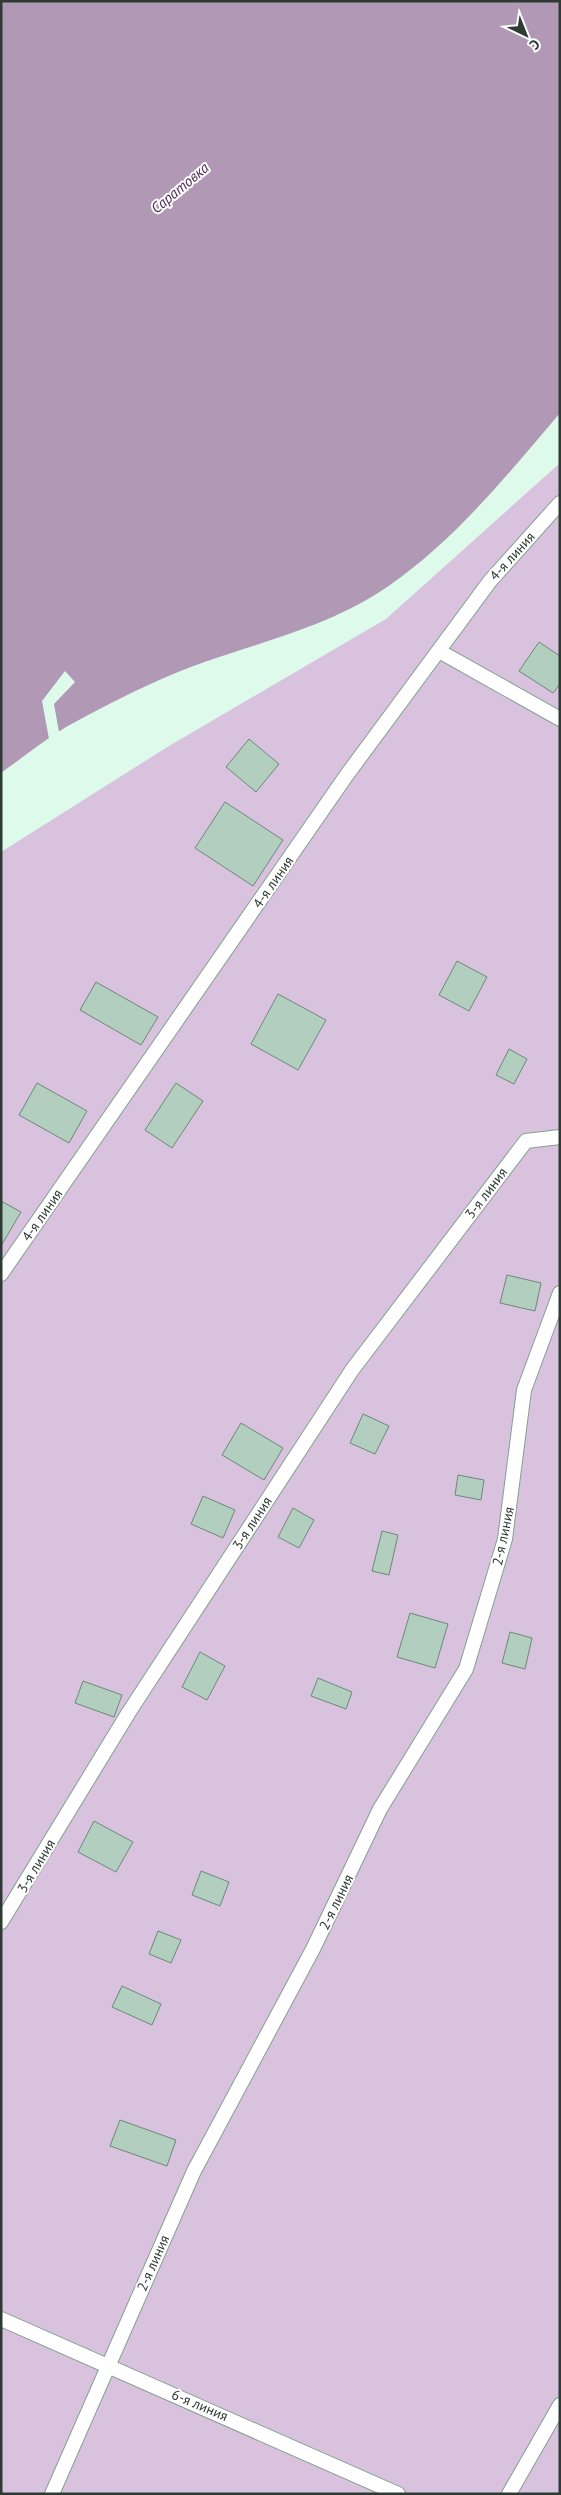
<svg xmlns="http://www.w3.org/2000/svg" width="561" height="2495" font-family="'PT Sans',sans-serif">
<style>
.green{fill:#d9c2de}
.water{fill:#b199b6}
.pier{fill:#ddfaea}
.building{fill:#b1cebe;stroke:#6d887a}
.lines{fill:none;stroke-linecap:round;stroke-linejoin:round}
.service-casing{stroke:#84a091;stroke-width:16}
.service{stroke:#fff;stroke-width:14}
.labels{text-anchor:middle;stroke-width:4;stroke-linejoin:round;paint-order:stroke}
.street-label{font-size:14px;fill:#2e3a34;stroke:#fff}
.water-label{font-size:15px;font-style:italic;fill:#4d2c54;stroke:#fff}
</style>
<rect width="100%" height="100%" fill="#ddfaea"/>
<!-- green -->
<polygon class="green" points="560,463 560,2494 1,2494 1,852 169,746 386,619"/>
<!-- water -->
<path class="water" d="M1 1H560V413C508 474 456 539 390 585 321 634 234 646 157 681 126 695 95 711 66 727 43 741 22 758 1 773Z"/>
<!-- pier -->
<polygon class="pier" points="65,671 75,682 54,704 59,732 49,739 42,701"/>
<!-- building -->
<g class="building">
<polygon points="539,642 560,656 560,684 553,693 519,671"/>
<polygon points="249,739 279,764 256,792 226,767"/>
<polygon points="225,802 283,840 253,886 195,848"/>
<polygon points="457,961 487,977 469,1011 439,995"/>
<polygon points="96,982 158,1017 141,1045 80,1010"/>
<polygon points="278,994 326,1020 298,1070 251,1044"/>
<polygon points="509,1049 527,1059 514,1084 496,1075"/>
<polygon points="37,1083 87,1111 69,1143 19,1115"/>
<polygon points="176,1083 203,1101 172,1148 145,1130"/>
<polygon points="1,1201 21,1212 1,1246"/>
<polygon points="507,1275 541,1283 535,1311 500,1303"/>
<polygon points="363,1414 389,1426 375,1454 350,1443"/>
<polygon points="241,1423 283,1448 264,1480 222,1455"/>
<polygon points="458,1475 484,1480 481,1500 455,1495"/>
<polygon points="203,1496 235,1510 223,1538 191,1524"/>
<polygon points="293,1508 314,1520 299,1548 278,1537"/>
<polygon points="382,1531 398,1535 389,1575 372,1571"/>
<polygon points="410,1613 448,1624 435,1668 397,1657"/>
<polygon points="510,1632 532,1638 525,1669 502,1663"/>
<polygon points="200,1652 225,1666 207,1700 182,1687"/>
<polygon points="318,1678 352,1692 346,1709 311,1696"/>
<polygon points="83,1681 122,1695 114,1717 75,1703"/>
<polygon points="94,1821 133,1842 116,1872 78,1852"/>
<polygon points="201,1871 229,1882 220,1906 192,1895"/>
<polygon points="158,1931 181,1940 171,1963 149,1954"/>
<polygon points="122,1986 161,2004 152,2025 112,2007"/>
<polygon points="120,2120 176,2140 167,2166 110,2146"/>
</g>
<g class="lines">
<!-- service casing -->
<g class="service-casing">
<g id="service">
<polyline points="439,651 560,719"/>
<polyline points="1,1274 346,776 490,581 560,503"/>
<polyline points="1,1922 129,1712 352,1370 526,1141 560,1137"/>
<polyline points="1,2319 398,2494"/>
<polyline points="52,2494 194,2171 313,1949 380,1809 466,1669 505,1539 524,1390 560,1293"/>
<polyline points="509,2494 560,2405"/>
</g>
</g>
<!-- service -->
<use href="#service" class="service"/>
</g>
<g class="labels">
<!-- street labels -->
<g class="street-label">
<text transform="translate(512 556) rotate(-48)" y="5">4-я линия</text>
<text transform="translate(273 882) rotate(-55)" y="5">4-я линия</text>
<text transform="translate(486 1193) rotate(-53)" y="5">3-я линия</text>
<text transform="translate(42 1215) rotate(-55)" y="5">4-я линия</text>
<text transform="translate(252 1523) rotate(-57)" y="5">3-я линия</text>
<text transform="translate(503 1536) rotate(-78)" y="5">2-я линия</text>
<text transform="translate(36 1866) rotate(-59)" y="5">3-я линия</text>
<text transform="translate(336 1902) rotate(-64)" y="5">2-я линия</text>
<text transform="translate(153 2263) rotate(-66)" y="5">2-я линия</text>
<text transform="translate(200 2405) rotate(23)" y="5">6-я линия</text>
</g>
<!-- water labels -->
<g class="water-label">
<text transform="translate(180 188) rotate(-40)" y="5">Саратовка</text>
</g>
</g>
<!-- border -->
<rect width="561" height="2495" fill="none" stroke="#2e3a34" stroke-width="5"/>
<!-- north arrow -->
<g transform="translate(526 35) rotate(137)" stroke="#ffffff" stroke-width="4" paint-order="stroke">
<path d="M0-4L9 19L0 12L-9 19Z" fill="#2e3a34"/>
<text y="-8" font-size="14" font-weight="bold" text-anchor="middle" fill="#2e3a34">С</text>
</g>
</svg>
